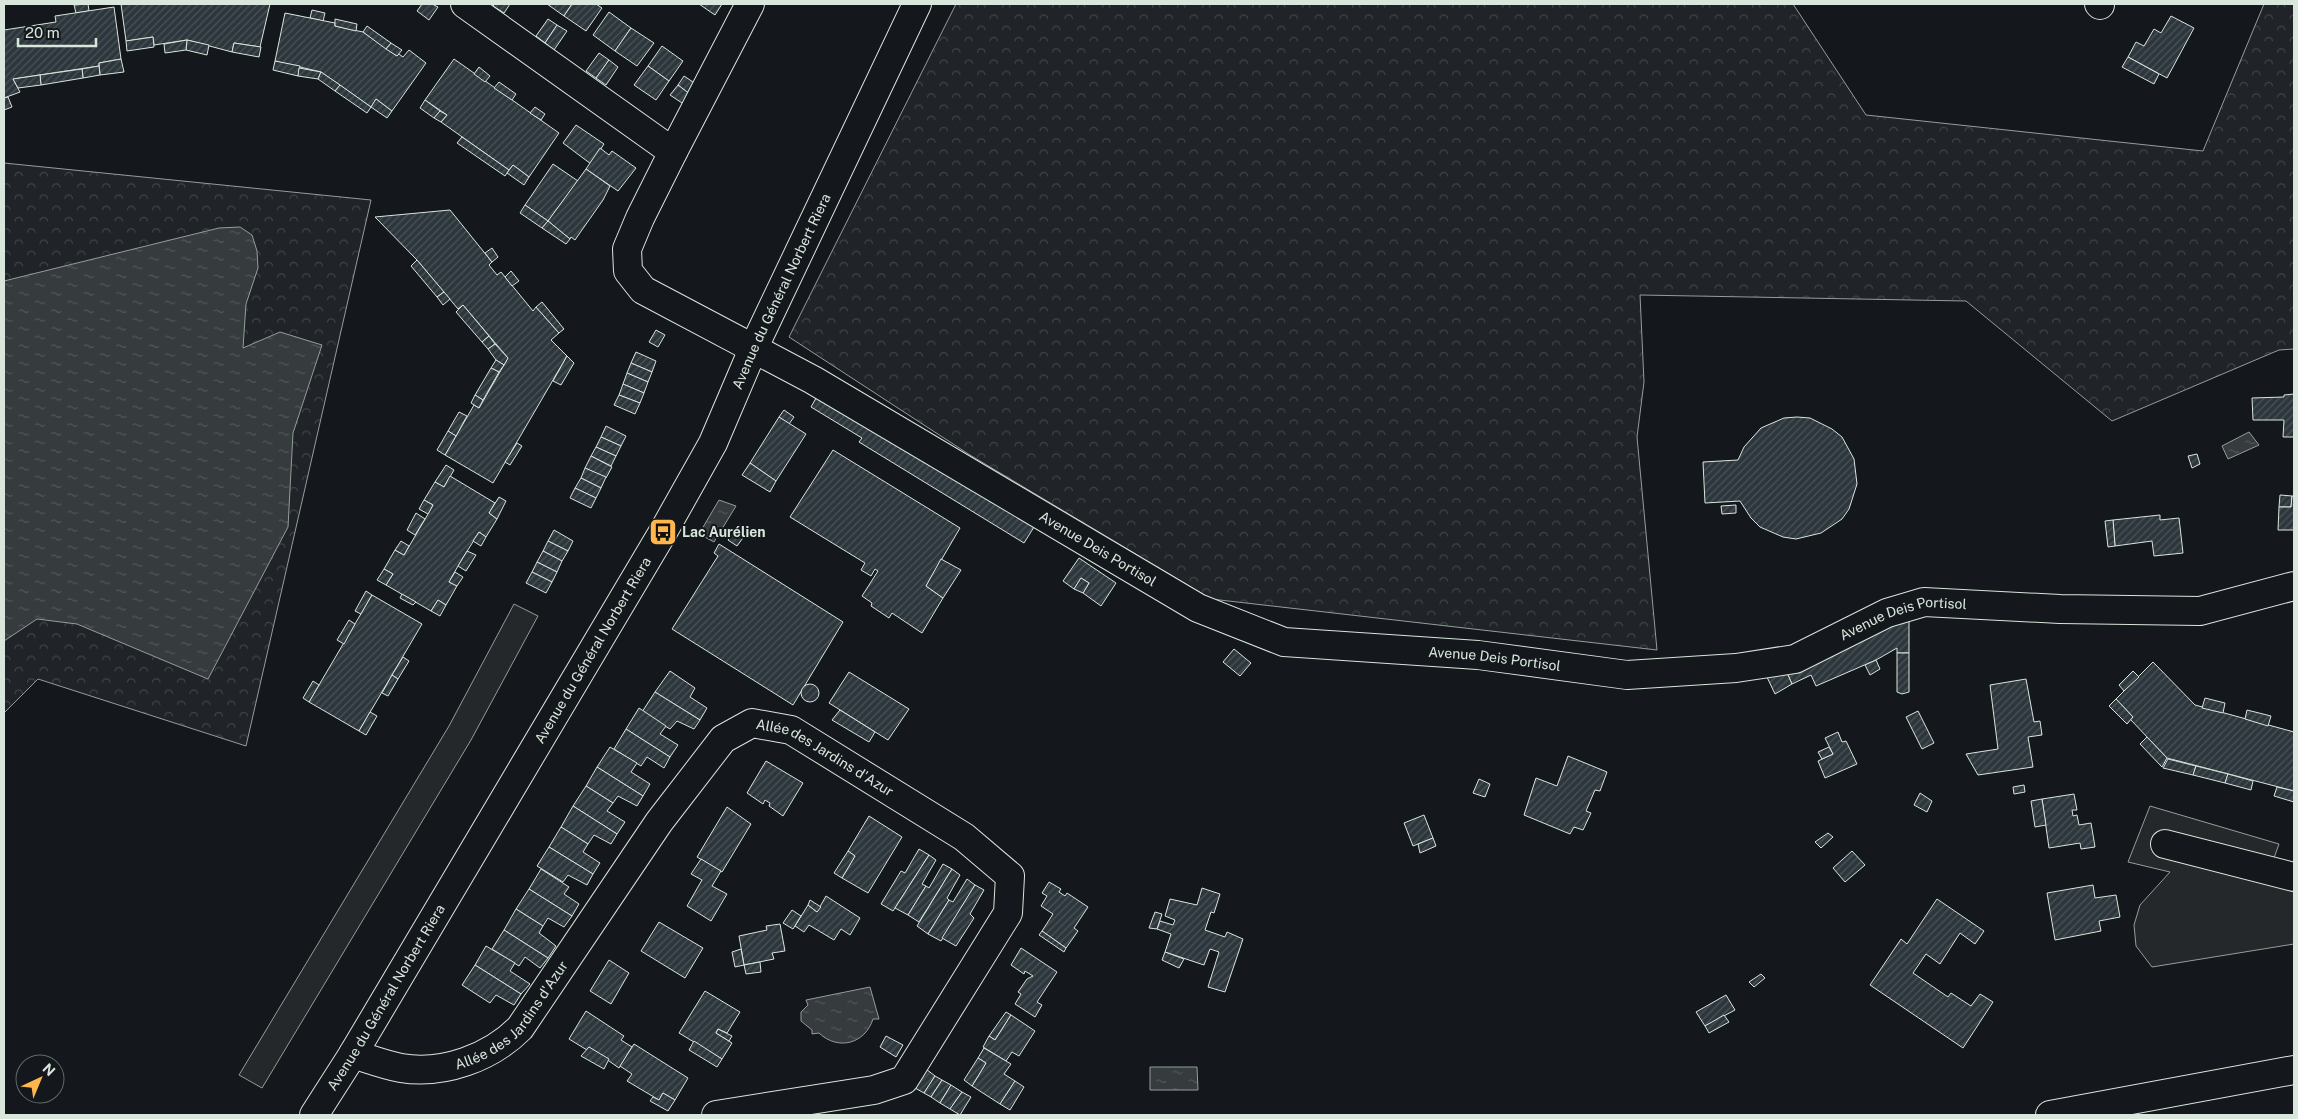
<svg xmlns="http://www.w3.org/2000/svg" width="2298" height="1119" font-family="'Public Sans',sans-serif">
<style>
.forest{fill:url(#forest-crowns);stroke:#939e99}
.parking{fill:#24282b;stroke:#939e99}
.water{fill:url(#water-ripples);stroke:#939e99}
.building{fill:url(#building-hatch);stroke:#d8e6dc}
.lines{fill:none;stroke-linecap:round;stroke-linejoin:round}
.minor-casing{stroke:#d8e6dc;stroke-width:30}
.major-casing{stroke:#d8e6dc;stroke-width:30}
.minor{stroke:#14181c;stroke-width:28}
.major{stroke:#14181c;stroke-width:28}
.labels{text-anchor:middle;stroke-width:4;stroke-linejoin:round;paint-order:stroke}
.street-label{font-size:14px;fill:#d8e6dc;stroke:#14181c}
.poi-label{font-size:14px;font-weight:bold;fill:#d8e6dc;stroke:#14181c;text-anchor:start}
</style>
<defs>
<pattern id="forest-crowns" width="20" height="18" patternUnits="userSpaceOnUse" patternTransform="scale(1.25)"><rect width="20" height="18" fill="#202428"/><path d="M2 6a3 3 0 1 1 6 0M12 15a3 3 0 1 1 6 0" fill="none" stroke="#404447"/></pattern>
<pattern id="water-ripples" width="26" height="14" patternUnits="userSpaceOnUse" patternTransform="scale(1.25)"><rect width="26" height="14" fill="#363b3e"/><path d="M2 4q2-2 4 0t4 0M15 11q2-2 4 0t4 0" fill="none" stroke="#525759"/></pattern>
<pattern id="building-hatch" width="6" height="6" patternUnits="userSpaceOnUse" patternTransform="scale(1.25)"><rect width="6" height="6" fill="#2c363c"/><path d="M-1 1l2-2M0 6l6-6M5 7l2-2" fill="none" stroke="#4a5358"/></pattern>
</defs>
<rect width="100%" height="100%" fill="#14181c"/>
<!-- forest -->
<g class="forest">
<polygon points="956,4 1793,4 1866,115 2203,151 2264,4 2294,4 2294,349 2279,350 2112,421 1966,301 1640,295 1644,382 1637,437 1657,650 1211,599 970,455 789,337"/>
<polygon points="4,163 371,200 246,746 38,679 4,713"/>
</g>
<!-- parking -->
<g class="parking">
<polygon points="514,604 538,616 471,740 262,1088 239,1075 449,726"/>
<polygon points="2150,806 2279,844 2274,858 2294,865 2294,944 2152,967 2136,946 2134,925 2140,905 2170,872 2128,862"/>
</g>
<!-- water -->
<g class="water">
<polygon points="240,227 252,235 257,251 258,268 246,304 243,348 280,332 322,345 293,433 288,527 208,679 77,624 37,619 4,641 4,281 219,228"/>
<polygon points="2249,432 2259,445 2228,459 2222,446"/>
<polygon points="719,500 736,506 714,542 699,534"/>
<path d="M870 987 879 1019H873C865 1044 838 1051 819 1033L812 1034V1030L801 1021V1012L808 1005 806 1000Z"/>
<polygon points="1150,1067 1197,1067 1198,1090 1150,1090"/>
</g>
<!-- building -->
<g class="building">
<polygon points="88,4 89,11 76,13 74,5"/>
<polygon points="121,4 270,4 260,47 234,43 232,52 187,40 154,45 153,37 126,41"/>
<polygon points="422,4 432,4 438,7 429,20 417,11"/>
<polygon points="495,4 510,4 504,13 493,6"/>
<polygon points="547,4 572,4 564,16"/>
<polygon points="572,4 596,4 602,8 586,31 564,16"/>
<polygon points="699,4 722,4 715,15"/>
<polygon points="114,7 121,59 99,63 99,66 13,79 20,92 4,98 4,30 56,22 55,16"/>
<polygon points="312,10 325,13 323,21 310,18"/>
<polygon points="609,12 631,28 615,51 593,35"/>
<polygon points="285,13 335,23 335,26 363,32 397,56 399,54 403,57 409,50 426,63 392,111 376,99 371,107 321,72 275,61"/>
<polygon points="2171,16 2194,28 2167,78 2128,57 2136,42 2144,46 2154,29 2161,33"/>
<polygon points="335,19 357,24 356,31 335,26"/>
<polygon points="548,19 557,25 545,43 536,36"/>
<polygon points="557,25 567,31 554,50 545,43"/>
<polygon points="367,26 391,43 386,49 363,32"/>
<polygon points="631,28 654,43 637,66 615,51"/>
<polygon points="153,37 154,47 127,51 126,41"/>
<polygon points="187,40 209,45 207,55 186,50"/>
<polygon points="187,40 186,50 165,53 164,44"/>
<polygon points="234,43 261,47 259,57 232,52"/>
<polygon points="391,43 402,50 397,56 386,49"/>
<polygon points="662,46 683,61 669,81 648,66"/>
<polygon points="599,53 609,60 596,78 586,71"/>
<polygon points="2128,57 2159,74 2154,84 2122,67"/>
<polygon points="121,59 124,72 100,75 99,63"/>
<polygon points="454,59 559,133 529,177 513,165 509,170 441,122 447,115 425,100"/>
<polygon points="609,60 618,67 606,85 596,78"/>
<polygon points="275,61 300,66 298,76 273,70"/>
<polygon points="99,66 100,75 83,78 82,69"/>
<polygon points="648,66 669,81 656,100 634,85"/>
<polygon points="479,67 490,76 485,82 474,74"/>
<polygon points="299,68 321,72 318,79 298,76"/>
<polygon points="82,69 83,78 41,85 40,75"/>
<polygon points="321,72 340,85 335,91 318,79"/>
<polygon points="40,75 41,85 18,88 13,79"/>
<polygon points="684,76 702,88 695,98 678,85"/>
<polygon points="499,82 516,94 512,100 494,88"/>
<polygon points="340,85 371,107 367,113 335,91"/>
<polygon points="678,85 695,98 688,107 670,95"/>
<polygon points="8,97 12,107 4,110 4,98"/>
<polygon points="376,99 392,111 387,118 371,107"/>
<polygon points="425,100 440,111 434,118 420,108"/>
<polygon points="535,107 545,114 541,120 530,113"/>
<polygon points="440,111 447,115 441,122 434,118"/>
<polygon points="576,125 604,144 591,164 563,143"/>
<polygon points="462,137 509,170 505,176 457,143"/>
<polygon points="600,148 609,155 612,151 636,168 618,191 586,169"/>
<polygon points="553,164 578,181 548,221 525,205"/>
<polygon points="513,165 529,177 524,185 507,173"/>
<polygon points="586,169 610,186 603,200 577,237 575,240 571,237 570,239 548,221"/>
<polygon points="525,205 548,221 542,228 520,213"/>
<polygon points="450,210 492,262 489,265 497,275 501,272 533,311 536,307 559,333 551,340 567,356 493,483 445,455 474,405 479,408 508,358 463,305 458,309 417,260 375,217"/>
<polygon points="548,221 570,239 566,244 542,228"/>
<polygon points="492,248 498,257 492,262 485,253"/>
<polygon points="417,260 444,292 437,297 411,266"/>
<polygon points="511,271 519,281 512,286 505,277"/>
<polygon points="444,292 450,299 443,305 437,297"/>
<polygon points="542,302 564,329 559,333 536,307"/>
<polygon points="463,305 489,336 482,342 456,312"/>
<polygon points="656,330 665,335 658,347 649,342"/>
<polygon points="489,336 495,344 488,349 482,342"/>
<polygon points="495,344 508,358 504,365 496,360 488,349"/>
<polygon points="636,352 656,361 652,372 631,363"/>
<polygon points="567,356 574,363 561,385 553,381"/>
<polygon points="496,360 504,365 499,372 491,368"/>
<polygon points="631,363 652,372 648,382 627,373"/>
<polygon points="491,368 499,372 483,400 475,395"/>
<polygon points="627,373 648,382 644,393 623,384"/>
<polygon points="623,384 644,393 640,403 619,395"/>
<polygon points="819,393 1034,527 1024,543 859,442 862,438 811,407"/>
<polygon points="2294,394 2294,437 2283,437 2284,420 2253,420 2252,398 2284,397 2284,395"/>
<polygon points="475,395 483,400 479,408 471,403"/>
<polygon points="619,395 640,403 635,414 614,405"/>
<polygon points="784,410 794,417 789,424 779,417"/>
<polygon points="459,412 467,416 456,436 448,431"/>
<polygon points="779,417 806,434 776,481 750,463"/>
<polygon points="1797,417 1810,418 1832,429 1842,437 1854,459 1857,484 1849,509 1842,519 1821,533 1796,539 1783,537 1760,527 1751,518 1740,501 1705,503 1703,462 1738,460 1744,447 1761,428 1784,418"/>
<polygon points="606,426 626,436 621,446 601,437"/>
<polygon points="448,431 456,436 445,455 437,450"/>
<polygon points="601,437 621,446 616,456 596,447"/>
<polygon points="517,443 522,446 510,465 505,462"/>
<polygon points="596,447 616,456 611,466 591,456"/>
<polygon points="833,450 960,528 926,586 943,598 922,633 892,613 889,618 871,606 872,603 862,596 878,571 875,569 871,576 861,570 865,563 790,517"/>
<polygon points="2197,454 2200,464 2192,468 2188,456"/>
<polygon points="591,456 612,467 606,478 585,468"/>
<polygon points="750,463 776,481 770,492 742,475"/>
<polygon points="446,465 454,470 444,487 435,482"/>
<polygon points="585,468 606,477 601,488 581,478"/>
<polygon points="450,476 495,503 489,513 497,519 486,537 479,532 458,566 449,582 457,586 446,605 438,600 431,611 386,585 393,574 384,569 395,550 404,555 428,514 433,505 424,500 435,482 444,487"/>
<polygon points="581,478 601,488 596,498 575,488"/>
<polygon points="575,488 596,498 591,508 570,498"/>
<polygon points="2280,495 2292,496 2291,507 2279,507"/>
<polygon points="2292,496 2294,496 2294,530 2278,530 2279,507 2291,507"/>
<polygon points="499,497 506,501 497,519 489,513"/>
<polygon points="424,500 433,505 428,514 419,509"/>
<polygon points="1736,505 1736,513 1722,514 1721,506"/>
<polygon points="416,513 425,519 415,535 407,530"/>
<polygon points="2160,515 2160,520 2179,518 2183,553 2154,556 2152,541 2115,546 2113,520"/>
<polygon points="2113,520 2115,546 2108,547 2105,521"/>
<polygon points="739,524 748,531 737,546 728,540"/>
<polygon points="554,530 573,541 568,551 548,541"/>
<polygon points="479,532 486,537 481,546 473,541"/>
<polygon points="401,541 409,546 404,555 395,550"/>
<polygon points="548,541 568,551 562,561 543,551"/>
<polygon points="719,544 843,622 793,705 672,629 718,556 714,553"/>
<polygon points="467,551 476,555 466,571 458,566"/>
<polygon points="543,551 562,561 557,572 537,562"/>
<polygon points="1079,558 1116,583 1101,606 1083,593 1089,583 1081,578 1074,589 1063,581"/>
<polygon points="941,559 961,570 943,598 926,586"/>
<polygon points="537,562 557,572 552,582 532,572"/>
<polygon points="384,569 393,574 386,585 377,580"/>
<polygon points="455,572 463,577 457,586 449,582"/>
<polygon points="532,572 552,582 546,593 526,583"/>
<polygon points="1081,578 1089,583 1083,593 1074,589"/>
<polygon points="366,591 372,595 361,614 355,611"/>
<polygon points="402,594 416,602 413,605 400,598"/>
<polygon points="372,595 422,624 359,731 309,702"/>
<polygon points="438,600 446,605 440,616 431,611"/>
<polygon points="349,620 355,624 344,644 337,640"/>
<polygon points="1891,621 1909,621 1909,653 1897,653 1897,648 1876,660 1816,686 1811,675 1792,684 1784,666"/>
<polygon points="1234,649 1251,663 1240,676 1223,662"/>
<polygon points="1897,653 1909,653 1909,692 1902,694 1897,692"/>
<polygon points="403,657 409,661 398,679 392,675"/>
<polygon points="1876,660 1880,669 1870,675 1865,665"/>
<polygon points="2153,662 2195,705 2294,732 2294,791 2167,758 2130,719 2133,717 2116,699"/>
<polygon points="1784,666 1792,684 1775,694 1766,675"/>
<polygon points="670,671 695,688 690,697 707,708 700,720 655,692"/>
<polygon points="2133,671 2139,677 2124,691 2119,685"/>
<polygon points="849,672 909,709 888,740 829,703"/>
<polygon points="392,675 398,679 388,696 382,693"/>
<polygon points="2026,679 2034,722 2040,721 2042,735 2028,737 2033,767 1978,775 1966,754 1998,749 1990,685"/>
<polygon points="313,681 319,685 309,702 303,698"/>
<circle cx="810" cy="693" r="9"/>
<polygon points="655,692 700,720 694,729 677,721 670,729 642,712"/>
<polygon points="2205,698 2225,703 2223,713 2202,708"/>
<polygon points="2116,699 2133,717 2127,724 2109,706"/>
<polygon points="639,708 666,726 660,734 678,745 670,757 626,729"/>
<polygon points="840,710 875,732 869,742 832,720"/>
<polygon points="2247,710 2271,716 2268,726 2245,719"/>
<polygon points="1918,711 1934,743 1922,749 1906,717"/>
<polygon points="370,712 377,716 366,735 359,731"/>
<polygon points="626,729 670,757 664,768 647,757 641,766 614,749"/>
<polygon points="1838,732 1842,742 1846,741 1857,764 1825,778 1818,761 1833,754 1825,738"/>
<polygon points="2147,737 2167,758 2162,767 2140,744"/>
<polygon points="610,747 637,763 631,772 650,784 643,796 597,767"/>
<polygon points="1829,747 1833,754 1822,759 1818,752"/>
<polygon points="1568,756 1607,772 1600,791 1595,790 1586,811 1591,813 1583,830 1574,827 1570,834 1524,815 1536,778 1557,786"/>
<polygon points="2168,759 2196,766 2193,775 2163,768"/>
<polygon points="766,761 803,783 783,816 769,806 770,803 765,800 763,804 747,793"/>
<polygon points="2196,766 2228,774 2225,783 2193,775"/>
<polygon points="597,767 643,796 637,806 618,796 613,803 586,786"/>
<polygon points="2228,774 2253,781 2251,790 2225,783"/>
<polygon points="1479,779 1490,784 1485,797 1473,793"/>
<polygon points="2024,785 2025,792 2014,794 2013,787"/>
<polygon points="586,786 613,803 607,811 625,822 617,834 573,806"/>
<polygon points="2277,787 2294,791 2294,802 2274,796"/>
<polygon points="1920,793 1932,801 1927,812 1914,805"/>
<polygon points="2074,794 2077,810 2072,810 2073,816 2077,815 2079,825 2091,823 2095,847 2081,849 2080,843 2049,848 2042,799"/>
<polygon points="2042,799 2046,825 2035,827 2031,801"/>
<polygon points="573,806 617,834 611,844 594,835 588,844 561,827"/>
<polygon points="727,807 751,824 722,872 697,857"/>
<polygon points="1424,815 1433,838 1413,846 1404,823"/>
<polygon points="869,816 902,837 868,893 842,878 855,856 848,851"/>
<polygon points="561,827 588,844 583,852 600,863 593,874 549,847"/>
<polygon points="1828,833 1833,837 1821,848 1815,842"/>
<polygon points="1433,838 1436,846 1420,853 1418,844"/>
<polygon points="549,847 593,874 587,885 568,875 563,882 537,866"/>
<polygon points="919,849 929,855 893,911 881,904 901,871 905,873"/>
<polygon points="848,851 855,856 842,878 834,873"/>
<polygon points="1852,851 1865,865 1845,882 1833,868"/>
<polygon points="929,855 936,860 922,884 926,886 908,915 895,908"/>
<polygon points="701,859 721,871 712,886 727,894 711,921 687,906 702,880 691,874"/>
<polygon points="943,864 952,869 919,922 908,915 926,886 929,888"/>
<polygon points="541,869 569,887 564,894 579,904 572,916 529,889"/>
<polygon points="952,869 960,875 947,898 949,900 928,934 917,926"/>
<polygon points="967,879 975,885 941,941 928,934 949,900 953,902"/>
<polygon points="1049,882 1061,889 1059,892 1065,896 1067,893 1088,907 1074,928 1078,931 1066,948 1042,931 1053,914 1041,906 1047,896 1042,893"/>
<polygon points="975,885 984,890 970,914 974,918 956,946 942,938"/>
<polygon points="2093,885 2095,898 2116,895 2120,917 2099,921 2101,931 2055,940 2047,893"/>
<polygon points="1202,888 1220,894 1214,913 1211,912 1205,930 1225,937 1227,932 1243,939 1225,992 1208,987 1219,952 1210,949 1204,965 1165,952 1171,934 1157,929 1160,921 1173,925 1175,920 1165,916 1170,899 1197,905"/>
<polygon points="529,889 572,916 564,927 548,918 543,926 516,909"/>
<polygon points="826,896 860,918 850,935 841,929 834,940 809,925 804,932 795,926 808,905 817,912"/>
<polygon points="1937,899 1984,931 1975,944 1960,933 1940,964 1926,954 1913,973 1948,997 1951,993 1971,1006 1980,994 1993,1002 1963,1048 1870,985 1901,939 1907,944"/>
<polygon points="810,900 821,907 817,912 808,905"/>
<polygon points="516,909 543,926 539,933 556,946 548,958 504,930"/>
<polygon points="792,910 801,916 793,929 783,923"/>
<polygon points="1155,912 1162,914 1157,929 1149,928"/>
<polygon points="659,922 703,948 685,978 641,951"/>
<polygon points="780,924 785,951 772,953 774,959 744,965 739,936 767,930 766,926"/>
<polygon points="504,930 548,958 540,968 525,957 519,966 492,949"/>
<polygon points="1042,931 1066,948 1064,952 1039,935"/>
<polygon points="486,946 515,963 510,971 530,984 521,994 475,965"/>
<polygon points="1021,948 1057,972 1037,1002 1042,1005 1035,1017 1015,1004 1021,994 1018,992 1027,979 1033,976 1025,971 1024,974 1011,965"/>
<polygon points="741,949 744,965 735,967 732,952"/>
<polygon points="1165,952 1184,959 1179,968 1162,960"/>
<polygon points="609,960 629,973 611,1004 590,991"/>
<polygon points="760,962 761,972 746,974 744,965"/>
<polygon points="475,965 521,994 514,1005 496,995 490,1003 462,985"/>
<polygon points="1761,974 1765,978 1754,987 1749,982"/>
<polygon points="705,991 740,1012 727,1033 718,1029 716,1033 732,1043 722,1059 679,1033"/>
<polygon points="1726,995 1735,1010 1705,1026 1696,1012"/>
<polygon points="586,1011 624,1036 621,1040 632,1047 619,1068 589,1047 587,1050 569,1039"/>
<polygon points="1006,1012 1011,1015 995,1040 989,1036"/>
<polygon points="1011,1015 1035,1031 1019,1056 1012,1052 1006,1061 983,1047 989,1036 995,1040"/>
<polygon points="1724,1015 1729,1022 1709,1033 1705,1026"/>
<polygon points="718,1029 732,1036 729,1041 716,1033"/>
<polygon points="886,1036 903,1045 896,1057 880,1047"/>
<polygon points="694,1041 722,1059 717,1067 689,1050"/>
<polygon points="634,1044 688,1078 675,1100 663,1093 659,1100 627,1081 632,1074 620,1066"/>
<polygon points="589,1047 609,1059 604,1069 581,1056"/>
<polygon points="984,1048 1011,1064 1004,1074 1015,1081 1000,1104 972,1086 986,1063 978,1058"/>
<polygon points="978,1058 986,1063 972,1086 964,1080"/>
<polygon points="926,1069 935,1076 924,1093 915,1088"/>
<polygon points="935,1076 942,1080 931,1097 924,1093"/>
<polygon points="942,1080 951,1085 940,1103 931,1097"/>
<polygon points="1015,1081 1024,1087 1010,1110 1000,1104"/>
<polygon points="951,1085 962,1092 950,1109 940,1103"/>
<polygon points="962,1092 971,1097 960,1115 950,1109"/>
<polygon points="663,1093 675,1100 668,1111 650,1101 653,1097 659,1100"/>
</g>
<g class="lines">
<!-- minor casing -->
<g class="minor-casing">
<g id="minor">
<polyline points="465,4 673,152"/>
<path id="s1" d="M750 4 673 152 640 218 627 249 628 271 643 290 813 380 1198 608 1284 642 1478 655 1627 675 1736 668 1795 659 1887 613 1924 602 2060 609 2200 611 2294 586"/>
<polyline points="2099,4 2100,5"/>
<polyline points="2165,844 2294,877"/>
<path id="s2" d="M353 1054C369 1059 385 1065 401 1068 443 1075 490 1058 520 1028L659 822 723 739 752 723 791 730 964 837 1010 876 1008 913 904 1080 874 1090 716 1115"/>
</g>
</g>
<!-- major casing -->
<g class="major-casing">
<g id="major">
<path id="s3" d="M314 1115 353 1054 663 532 713 443 754 347 917 4"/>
<polyline points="2050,1115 2294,1070"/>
</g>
</g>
<!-- minor -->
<use href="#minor" class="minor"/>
<!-- major -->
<use href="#major" class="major"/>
</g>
<!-- icons -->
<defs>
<g id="bus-square" transform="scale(1.4375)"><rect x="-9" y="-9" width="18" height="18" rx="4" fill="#ffb74d" stroke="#14181c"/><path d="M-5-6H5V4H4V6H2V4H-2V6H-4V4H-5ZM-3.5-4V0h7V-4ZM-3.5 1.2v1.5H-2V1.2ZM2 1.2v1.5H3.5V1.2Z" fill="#111"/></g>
</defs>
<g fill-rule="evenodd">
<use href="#bus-square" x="663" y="532"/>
</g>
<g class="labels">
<!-- street labels -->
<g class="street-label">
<text dy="5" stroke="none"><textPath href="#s3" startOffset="948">Avenue du Général Norbert Riera</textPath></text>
<text dy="5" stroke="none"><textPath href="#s1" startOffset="844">Avenue Deis Portisol</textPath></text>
<text dy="5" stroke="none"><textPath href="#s1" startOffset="1684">Avenue Deis Portisol</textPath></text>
<text dy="5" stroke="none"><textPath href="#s3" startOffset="542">Avenue du Général Norbert Riera</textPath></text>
<text dy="5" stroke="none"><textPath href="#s1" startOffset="1264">Avenue Deis Portisol</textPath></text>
<text dy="5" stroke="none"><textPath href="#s2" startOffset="648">Allée des Jardins d'Azur</textPath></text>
<text dy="5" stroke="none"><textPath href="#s3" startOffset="138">Avenue du Général Norbert Riera</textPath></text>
<text dy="5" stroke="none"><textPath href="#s2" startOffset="182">Allée des Jardins d'Azur</textPath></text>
</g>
<!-- poi labels -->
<g class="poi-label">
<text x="682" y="537">Lac Aurélien</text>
</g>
</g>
<!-- border -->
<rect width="2298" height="1119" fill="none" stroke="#d8e6dc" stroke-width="10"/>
<!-- north arrow -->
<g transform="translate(40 1079) rotate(44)"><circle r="24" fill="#14181c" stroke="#626a69"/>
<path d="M0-4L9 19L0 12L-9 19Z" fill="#ffb74d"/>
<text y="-8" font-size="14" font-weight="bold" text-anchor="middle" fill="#d8e6dc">N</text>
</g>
<!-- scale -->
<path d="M18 38v8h78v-8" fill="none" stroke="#d8e6dc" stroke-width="2.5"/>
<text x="25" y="38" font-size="15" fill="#d8e6dc" stroke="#14181c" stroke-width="4" paint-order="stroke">20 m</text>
</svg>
